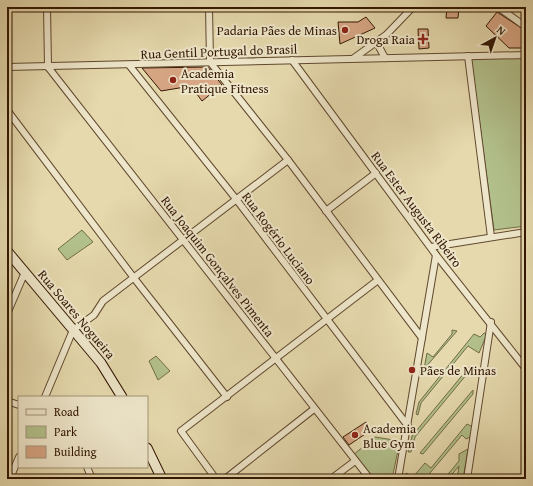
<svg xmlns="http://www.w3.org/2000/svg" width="533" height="486" font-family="'Gentium Book Plus',serif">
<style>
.green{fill:#b2c08b;stroke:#726c47}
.building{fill:#d7a684;stroke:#331703}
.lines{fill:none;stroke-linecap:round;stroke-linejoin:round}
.street-casing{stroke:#60482e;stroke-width:8}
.secondary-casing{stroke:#331703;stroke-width:11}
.street{stroke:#eee6ca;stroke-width:6}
.secondary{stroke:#eee6ca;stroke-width:9}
.poi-dot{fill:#8f2418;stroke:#eee6ca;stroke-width:1.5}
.labels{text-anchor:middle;stroke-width:4;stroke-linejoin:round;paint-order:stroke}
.poi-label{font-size:13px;fill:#331703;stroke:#eee6ca;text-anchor:start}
.street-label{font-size:13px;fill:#331703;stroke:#eee6ca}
</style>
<rect width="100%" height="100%" fill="#e5d9ad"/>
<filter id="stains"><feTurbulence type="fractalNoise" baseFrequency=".005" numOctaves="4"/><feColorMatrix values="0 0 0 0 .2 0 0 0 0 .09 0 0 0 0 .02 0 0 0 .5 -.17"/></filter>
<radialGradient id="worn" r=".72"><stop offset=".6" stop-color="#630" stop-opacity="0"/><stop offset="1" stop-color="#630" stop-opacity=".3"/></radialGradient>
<!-- green -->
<g class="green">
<polygon points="471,58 526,58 526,226 494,230"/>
<polygon points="82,230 93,242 67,260 58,249"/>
<polygon points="452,330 457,331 424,369 427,353 433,357 452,334"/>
<polygon points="484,333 487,334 479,353 468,346 421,403 418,415 416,414 419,402 474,334 480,337"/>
<polygon points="156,356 170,371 158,380 149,361"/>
<polygon points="470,366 472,368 415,437 411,452 408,452 412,436"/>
<polygon points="473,390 473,394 423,454 420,453"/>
<polygon points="467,424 473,427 472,436 466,439 462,435 425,479 405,479 406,473 413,477 425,463 431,468"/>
<polygon points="375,437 400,441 392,479 375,479 353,455"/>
<polygon points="468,449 463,479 457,479 459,466 448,479 444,479 459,461 459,454"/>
</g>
<!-- building -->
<g class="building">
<polygon points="447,7 459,7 458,18 446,18"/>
<polygon points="497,12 526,31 526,48 509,48 486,26"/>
<polygon points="366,17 375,28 340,44 338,22 358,22"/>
<polygon points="418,29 428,29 429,48 419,49"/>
<polygon points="208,67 222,85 202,101 191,86 161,91 142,68"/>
<polygon points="366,422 371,430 349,445 343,437"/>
</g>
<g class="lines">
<!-- street casing -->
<g class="street-casing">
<g id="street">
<polyline points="47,7 48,67"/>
<polyline points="209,7 210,62 288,160 422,338"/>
<polyline points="498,7 526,27"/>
<polyline points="377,43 385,58"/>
<polyline points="468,56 491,237"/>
<polyline points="354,58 386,35 413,7"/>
<polyline points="292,60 436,255 526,369"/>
<polyline points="129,65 236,199 408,426"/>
<polyline points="7,67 526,55"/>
<polyline points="48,67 370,479"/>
<polyline points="7,110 134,278 227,397"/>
<polyline points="326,211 376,173"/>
<polyline points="431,247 526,232"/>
<polyline points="7,314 25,272"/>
<polyline points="45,397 73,330 94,315 103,301 288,160"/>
<polyline points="7,401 19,405"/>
<polyline points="87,467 92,479"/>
<polyline points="7,477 11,476 19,457"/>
<polyline points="216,479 181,431 378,280"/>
<polyline points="225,479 314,409"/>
<polyline points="331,479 355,461"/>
<polyline points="398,479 436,255"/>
<polyline points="467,479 491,322"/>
</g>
</g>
<!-- secondary casing -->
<g class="secondary-casing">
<g id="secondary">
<polyline points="7,251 101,363 122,397"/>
<polyline points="147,448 162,479"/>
</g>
</g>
<!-- street -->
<use href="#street" class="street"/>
<!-- secondary -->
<use href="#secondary" class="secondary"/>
</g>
<!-- markers -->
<g class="poi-dot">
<circle cx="345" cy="30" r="4"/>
<path d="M421 33h4v4h4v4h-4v4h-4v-4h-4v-4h4z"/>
<circle cx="173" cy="80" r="4"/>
<circle cx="412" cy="370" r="4"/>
<circle cx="355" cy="435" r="4"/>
</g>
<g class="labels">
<!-- poi labels -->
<g class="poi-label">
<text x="337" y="35" text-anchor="end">Padaria Pães de Minas</text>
<text x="415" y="44" text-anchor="end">Droga Raia</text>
<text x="181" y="78">Academia<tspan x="181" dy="15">Pratique Fitness</tspan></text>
<text x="420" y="375">Pães de Minas</text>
<text x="363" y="433">Academia<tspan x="363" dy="15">Blue Gym</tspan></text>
</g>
<!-- street labels -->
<g class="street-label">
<text transform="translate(219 51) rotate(-2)" y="5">Rua Gentil Portugal do Brasil</text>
<text transform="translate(417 209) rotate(53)" y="5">Rua Ester Augusta Ribeiro</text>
<text transform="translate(279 238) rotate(53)" y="5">Rua Rogério Luciano</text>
<text transform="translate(218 266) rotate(52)" y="5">Rua Joaquim Gonçalves Pimenta</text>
<text transform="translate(77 314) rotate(50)" y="5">Rua Soares Nogueira</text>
</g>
</g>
<!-- margin -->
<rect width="533" height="486" fill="none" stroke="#e5d9ad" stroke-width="24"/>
<rect x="8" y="8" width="517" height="470" fill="none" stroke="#331703" stroke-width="2"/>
<rect x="12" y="12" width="509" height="462" fill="none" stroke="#331703"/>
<!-- legend -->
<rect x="18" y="396" width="130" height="72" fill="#eee6ca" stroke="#a3937a"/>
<rect x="26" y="409" width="20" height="6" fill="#eee6ca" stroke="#a3937a"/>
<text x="54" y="416" font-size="12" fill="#331703">Road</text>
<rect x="26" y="426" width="20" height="12" fill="#b2c08b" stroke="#a3937a"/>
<text x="54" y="436" font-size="12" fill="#331703">Park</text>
<rect x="26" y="446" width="20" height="12" fill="#d7a684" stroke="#a3937a"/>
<text x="54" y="456" font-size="12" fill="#331703">Building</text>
<!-- north arrow -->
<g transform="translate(495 38) rotate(40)" stroke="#eee6ca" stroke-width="3" paint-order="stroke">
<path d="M0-3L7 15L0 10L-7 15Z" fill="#331703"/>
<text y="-6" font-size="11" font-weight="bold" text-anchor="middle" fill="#331703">N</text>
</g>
<rect width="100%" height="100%" filter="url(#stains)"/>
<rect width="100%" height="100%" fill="url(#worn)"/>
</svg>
